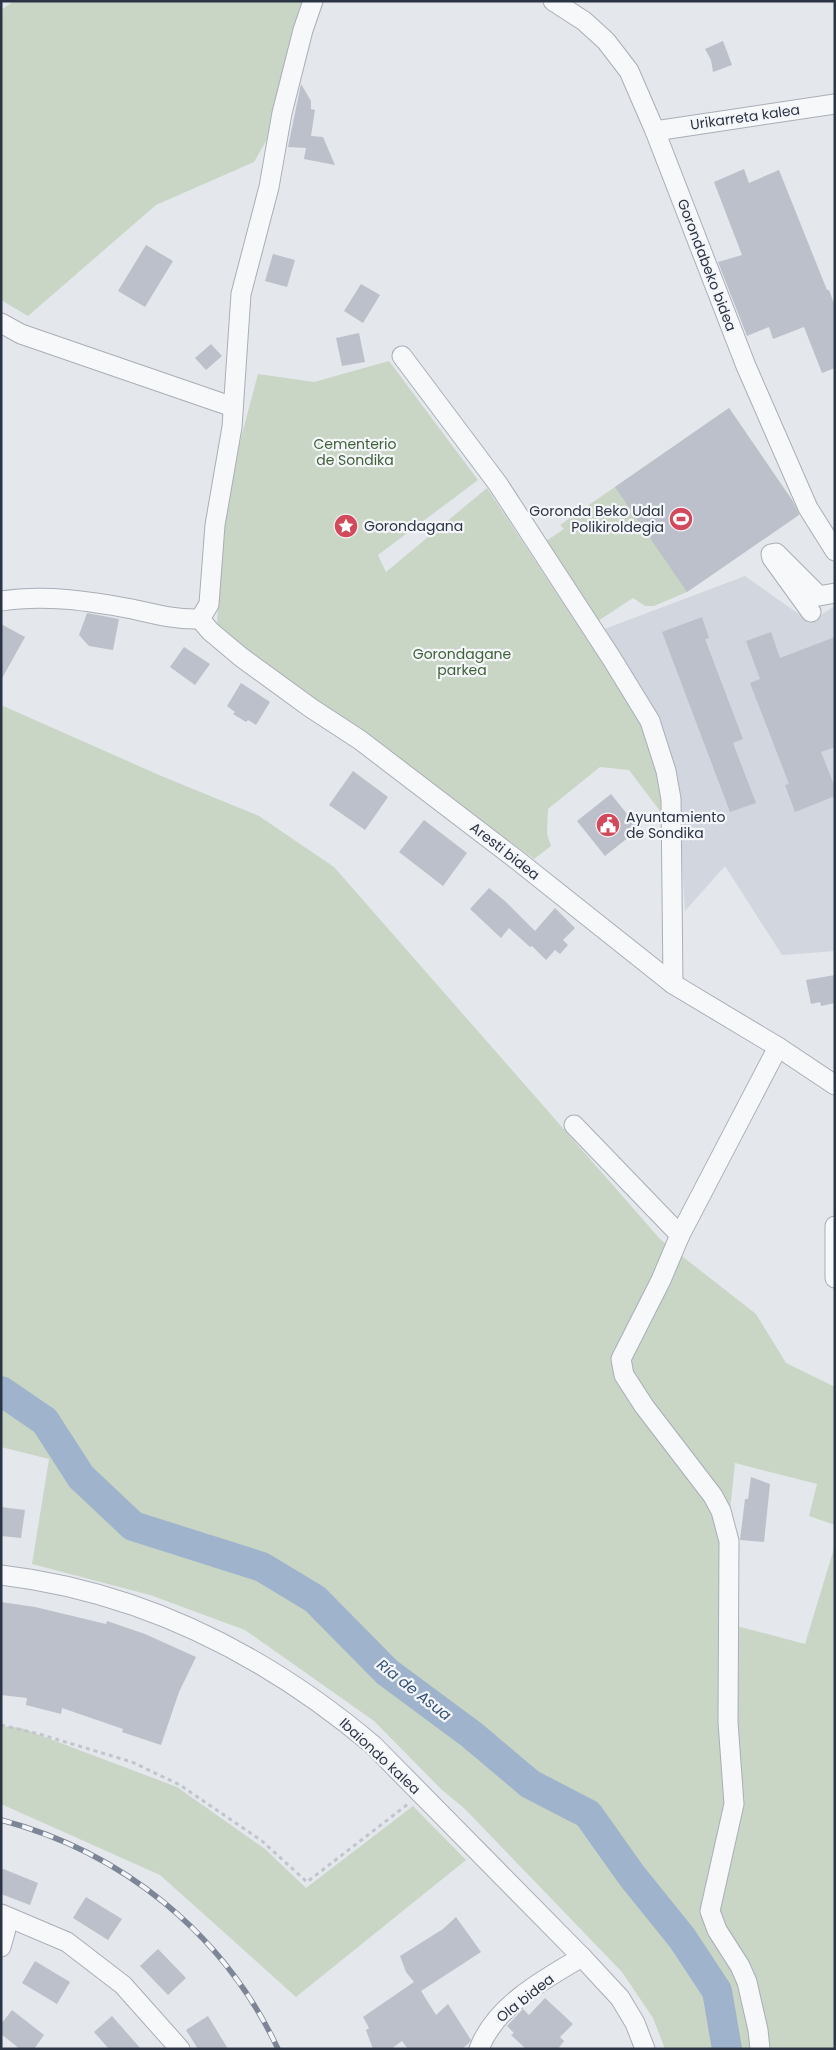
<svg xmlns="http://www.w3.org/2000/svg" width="836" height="2050" font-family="Poppins,sans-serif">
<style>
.built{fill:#d2d6de}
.green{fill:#c9d6c5}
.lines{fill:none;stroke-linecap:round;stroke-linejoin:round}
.river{stroke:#9fb4cc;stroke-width:30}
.building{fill:#bbc0ca}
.minor-casing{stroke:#a9aeb7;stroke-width:21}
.path{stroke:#c2c5cb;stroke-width:3;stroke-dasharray:4 4;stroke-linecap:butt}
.minor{stroke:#f7f8fa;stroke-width:19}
.rail-casing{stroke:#7d8696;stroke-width:5.5}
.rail{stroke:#f4f6f9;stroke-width:4;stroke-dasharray:11;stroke-linecap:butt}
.labels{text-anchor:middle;stroke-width:4.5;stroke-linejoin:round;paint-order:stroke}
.street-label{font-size:14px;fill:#2b3445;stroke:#f4f6f9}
.park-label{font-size:14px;fill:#3f6138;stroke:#f4f6f9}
.poi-label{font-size:14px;fill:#2b3445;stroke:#f4f6f9;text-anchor:start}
.water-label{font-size:15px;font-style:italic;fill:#34527a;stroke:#f4f6f9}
</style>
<rect width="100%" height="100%" fill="#e4e7ec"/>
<!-- built -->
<polygon class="built" points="745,576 810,622 835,606 835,951 782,955 725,866 685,911 678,798 602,630"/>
<!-- green -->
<g class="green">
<polygon points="14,1 317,1 282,113 254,162 156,205 28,316 1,300 1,10"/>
<polygon points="389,361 478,480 378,555 386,572 487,488 644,726 663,786 663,815 629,770 600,767 548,809 547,834 551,846 534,859 217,628 221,513 258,374 314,382"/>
<polygon points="729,408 801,513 687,592 654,606 645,606 633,598 598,621 543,543 564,529 560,525"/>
<polygon points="1,705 159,775 259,816 334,867 660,1239 756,1314 786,1363 835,1387 835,1525 809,1516 817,1484 735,1463 729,1520 737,1626 805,1644 835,1545 835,2049 665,2049 653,2018 622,1972 465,1809 442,1790 374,1721 245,1630 150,1595 32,1564 49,1459 1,1447"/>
<polygon points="1,1726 21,1728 177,1787 265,1849 306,1888 413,1806 466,1860 296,1997 160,1875 1,1804"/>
</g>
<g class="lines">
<!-- river -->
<polyline class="river" points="1,1391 45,1421 81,1477 133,1526 262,1567 315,1599 387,1672 472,1735 530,1784 588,1814 632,1876 682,1938 717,1991 727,2049"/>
</g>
<!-- building -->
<g class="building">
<polygon points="723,41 732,65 713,72 711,60 705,49"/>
<polygon points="301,84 311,101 311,109 315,110 311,136 323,137 335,165 304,159 306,148 288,147"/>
<polygon points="744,169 749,183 779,170 827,290 829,290 835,306 835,368 822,373 804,327 773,339 769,327 747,336 718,262 742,255 714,182"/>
<polygon points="146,245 173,261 145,307 118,291"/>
<polygon points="273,254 295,260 287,287 265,281"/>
<polygon points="361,284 380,295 363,323 344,311"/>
<polygon points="359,333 365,362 342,366 336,338"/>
<polygon points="211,344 222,356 206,370 195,358"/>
<polygon points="729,408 792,500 799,515 687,592 615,487"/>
<polygon points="87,613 119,619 113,650 89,646 79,635"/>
<polygon points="702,617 709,638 705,639 743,739 733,743 756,803 730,812 662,632"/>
<polygon points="1,624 25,637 1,680"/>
<polygon points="771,632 780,658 835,637 835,747 821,752 835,787 835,796 795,812 785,785 789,784 750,683 760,679 746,641"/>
<polygon points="184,647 210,664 195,685 170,667"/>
<polygon points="241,683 270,702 256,725 248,720 246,722 233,714 235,712 227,706"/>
<polygon points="353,771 388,797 365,830 329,805"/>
<polygon points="611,794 639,829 605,856 577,821"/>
<polygon points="424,820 467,853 443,886 399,852"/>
<polygon points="489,888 505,901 535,931 555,908 575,928 563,940 568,945 560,954 555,950 546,960 532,946 530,947 509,928 501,938 470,909"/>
<polygon points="835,975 835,1003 821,1006 820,1002 811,1004 806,980"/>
<polygon points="751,1477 770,1484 764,1542 740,1540 745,1499 748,1499"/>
<polygon points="1,1507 25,1510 21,1538 1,1536"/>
<polygon points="1,1602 35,1607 106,1624 107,1621 145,1634 196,1657 179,1692 161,1745 122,1732 123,1729 62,1708 61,1714 26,1705 27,1698 1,1695"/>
<polygon points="1,1868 38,1883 30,1905 1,1894"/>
<polygon points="86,1897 122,1919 108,1940 73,1918"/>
<polygon points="456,1917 481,1952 421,1991 436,2015 448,2004 471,2040 469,2043 462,2049 408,2049 402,2041 391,2049 373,2049 366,2030 369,2028 363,2017 414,1982 406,1972 400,1956 443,1929"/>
<polygon points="158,1949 186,1978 168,1995 140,1966"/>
<polygon points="35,1961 70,1982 57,2004 22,1983"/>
<polygon points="545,1998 573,2024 560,2037 564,2041 558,2049 526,2049 511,2035 514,2033 507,2026 523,2009 529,2015"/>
<polygon points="12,2010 44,2035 34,2049 20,2049 1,2034 1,2024"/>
<polygon points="112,2016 141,2049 109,2049 94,2032"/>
<polygon points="208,2016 228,2049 198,2049 186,2030"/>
</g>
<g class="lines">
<!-- minor casing -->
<g class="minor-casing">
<g id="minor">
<polyline points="553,1 584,21 606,41 629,71 655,131 746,366 808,508 835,551"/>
<polyline points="655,131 835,104"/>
<polyline points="1,323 21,334 233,407"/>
<polyline points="402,356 498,484 612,659 650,721 666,771 671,799 673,984"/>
<path d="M1 601C45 594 89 601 132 609 154 614 177 620 200 619"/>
<polyline points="811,612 772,558 771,554 776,553 819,596 835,593"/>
<polyline points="200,619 210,631 241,657 311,708 360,740 517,860 673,984 778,1047 835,1085"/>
<polyline points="200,619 209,604 215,525 232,427 241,294 269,187 282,113 303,30 313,1"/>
<polyline points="574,1125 680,1235"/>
<polyline points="835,1226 835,1278"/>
<path d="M1 1575C143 1592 265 1654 373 1745L582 1957 620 1998 635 2023 645 2049"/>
<polyline points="1,1914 67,1942 123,1985 180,2049"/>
<polyline points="1,1947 9,1918"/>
<path d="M479 2049C495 2006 544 1979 582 1957"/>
<polyline points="760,2049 758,2030 747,1982 740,1966 717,1930 710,1911 734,1804 728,1722 729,1541 721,1511 713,1496 644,1406 624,1375 621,1359 661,1280 680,1235 778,1047"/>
</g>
</g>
<!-- path -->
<polyline class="path" points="1,1725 39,1734 132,1762 180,1785 262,1841 307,1882 408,1804"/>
<!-- minor -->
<use href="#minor" class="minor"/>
<!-- rail casing -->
<g class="rail-casing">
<path id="rail" d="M1 1820C123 1852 224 1934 278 2049"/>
</g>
<!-- rail -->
<use href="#rail" class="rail"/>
</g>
<!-- icons -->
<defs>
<g id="stadium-disc" transform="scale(1.25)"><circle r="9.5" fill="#d1495b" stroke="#f4f6f9"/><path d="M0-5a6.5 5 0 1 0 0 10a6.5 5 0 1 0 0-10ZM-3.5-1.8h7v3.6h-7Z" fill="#fff"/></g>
<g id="sight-disc" transform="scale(1.25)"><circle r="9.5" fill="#d1495b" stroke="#f4f6f9"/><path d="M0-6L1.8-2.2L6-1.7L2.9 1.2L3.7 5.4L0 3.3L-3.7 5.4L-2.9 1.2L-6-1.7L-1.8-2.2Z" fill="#fff"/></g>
<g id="civic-disc" transform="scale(1.25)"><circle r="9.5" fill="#d1495b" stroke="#f4f6f9"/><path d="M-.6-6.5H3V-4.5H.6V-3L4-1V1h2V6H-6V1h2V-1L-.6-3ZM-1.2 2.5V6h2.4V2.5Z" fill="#fff"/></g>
</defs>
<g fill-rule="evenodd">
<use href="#stadium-disc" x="681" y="519"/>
<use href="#sight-disc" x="346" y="526"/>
<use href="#civic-disc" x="608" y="825"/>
</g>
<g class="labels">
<!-- street labels -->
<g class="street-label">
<text transform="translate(745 117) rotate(-8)" y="5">Urikarreta kalea</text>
<text transform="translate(707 265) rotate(69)" y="5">Gorondabeko bidea</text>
<text transform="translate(505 851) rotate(38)" y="5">Aresti bidea</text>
<text transform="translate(380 1756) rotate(43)" y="5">Ibaiondo kalea</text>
<text transform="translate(525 1998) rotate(-38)" y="5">Ola bidea</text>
</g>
<!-- park labels -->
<g class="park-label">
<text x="355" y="449">Cementerio<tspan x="355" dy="16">de Sondika</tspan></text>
<text x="462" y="659">Gorondagane<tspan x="462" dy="16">parkea</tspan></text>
</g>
<!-- poi labels -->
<g class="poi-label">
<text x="664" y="516" text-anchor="end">Goronda Beko Udal<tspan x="664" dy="16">Polikiroldegia</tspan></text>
<text x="364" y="531">Gorondagana</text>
<text x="626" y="822">Ayuntamiento<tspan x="626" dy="16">de Sondika</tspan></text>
</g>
<!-- water labels -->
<g class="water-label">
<text transform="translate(414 1690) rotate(38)" y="5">Ría de Asua</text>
</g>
</g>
<!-- border -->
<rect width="836" height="2050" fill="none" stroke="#2b3445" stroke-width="5"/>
</svg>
